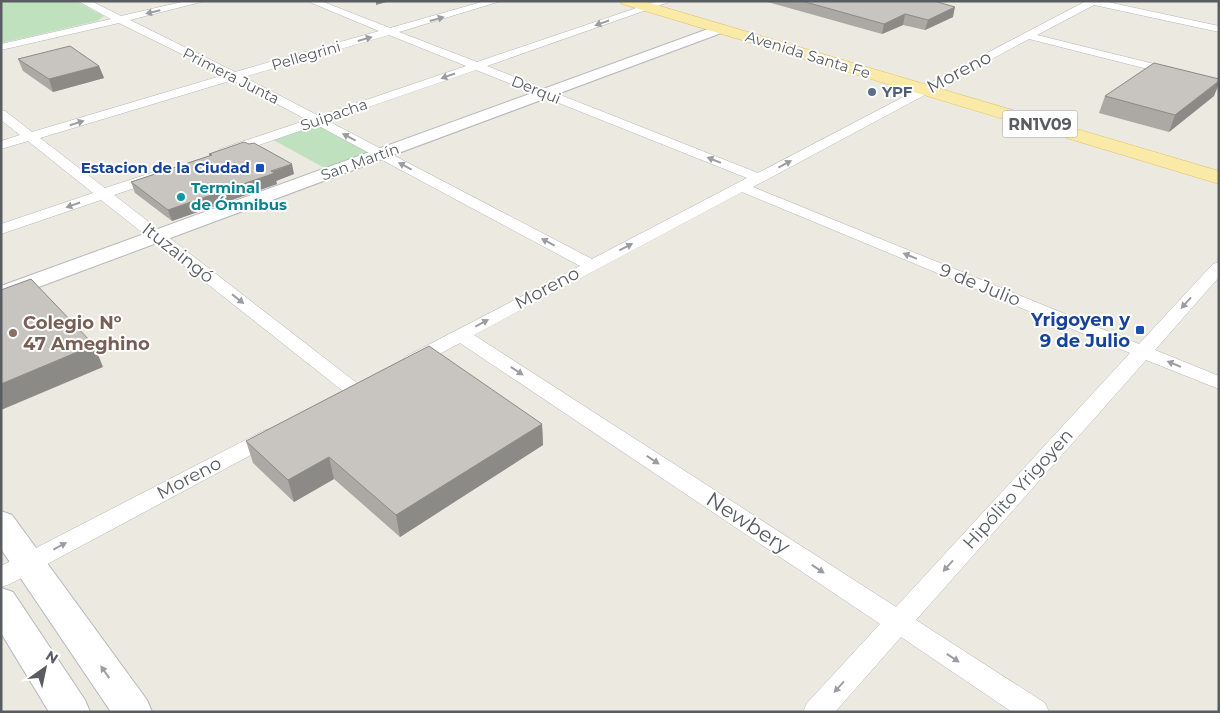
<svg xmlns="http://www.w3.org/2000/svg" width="1220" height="713" font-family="Montserrat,sans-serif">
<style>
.green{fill:#bfe1be}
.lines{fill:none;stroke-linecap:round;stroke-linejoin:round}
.minor-casing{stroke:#b3b6ba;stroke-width:1}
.secondary-casing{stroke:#b4b7bc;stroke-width:2}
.primary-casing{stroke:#e6be5e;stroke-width:1}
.minor{fill:#fff;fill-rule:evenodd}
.secondary{fill:#fff;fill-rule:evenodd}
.primary{fill:#f9eaa8;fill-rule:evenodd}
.wall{fill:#aca9a5}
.shaded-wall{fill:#8c8a86}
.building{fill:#c8c5c0;stroke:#8c8a86}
.oneway{fill:#9b9da0}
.service-dot{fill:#5c6f8a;stroke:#fff;stroke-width:2}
.transit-dot{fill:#1a4fb4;stroke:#fff;stroke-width:2}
.culture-dot{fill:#0f9aa8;stroke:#fff;stroke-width:2}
.education-dot{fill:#8d6e63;stroke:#fff;stroke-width:2}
.labels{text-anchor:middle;stroke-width:4;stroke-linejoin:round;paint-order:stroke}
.far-street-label{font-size:15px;fill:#595c60;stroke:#fff}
.far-service-label{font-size:15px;font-weight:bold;fill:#4e5e75;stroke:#fff;text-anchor:start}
.far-transit-label{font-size:15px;font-weight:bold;fill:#164399;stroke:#fff;text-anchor:end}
.far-culture-label{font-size:15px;font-weight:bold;fill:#0d838f;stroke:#fff;text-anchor:start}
.shield{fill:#fff;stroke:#8b8d90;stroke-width:1}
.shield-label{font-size:16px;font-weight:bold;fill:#595c60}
.street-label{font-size:18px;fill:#595c60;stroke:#fff}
.transit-label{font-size:18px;font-weight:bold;fill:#164399;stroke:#fff;text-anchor:end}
.education-label{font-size:18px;font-weight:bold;fill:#785e54;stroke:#fff;text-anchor:start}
.near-street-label{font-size:21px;fill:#595c60;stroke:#fff}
</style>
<rect width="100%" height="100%" fill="#ebe9e0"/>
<!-- green -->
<g class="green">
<polygon points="1,1 75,1 104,16 97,21 1,43"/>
<polygon points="317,120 381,154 332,172 268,137"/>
</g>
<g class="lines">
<!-- minor casing -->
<g class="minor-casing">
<g id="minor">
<path d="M78 1H91L121 16 186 1H205L130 20 235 72 379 31 307 1H321L390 28 485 1H501L399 32 477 62 657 1H672L487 66 758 173 1086 1H1103L1219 26V32L1094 5 1037 35 1219 80V87L1029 39 753 187 1139 344 1213 264 1219 262V277L1155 350 1219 376V389L1146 360 916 620 1045 703 1049 712H1012L901 637 835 712H803L807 703 880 624 460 343 419 365 412 367 405 365 403 361 405 357 580 266 317 125 230 155H220L218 152 220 149 307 120 233 80 40 138 105 188 151 173H161L163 176 161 179 114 195 362 387 365 391 362 395 355 397 348 395 101 200 1 234V224L93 193 28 141 1 149V141L20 135 1 120V110L5 111 32 132 224 75 119 23 1 50V44L111 19ZM389 35 466 66 319 116 244 77ZM476 70 747 178 592 259 328 121ZM742 192 1130 353 896 607 474 335Z"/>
<polygon points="270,429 277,431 280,436 277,441 10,584 1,587 1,566 263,431"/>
</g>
</g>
<!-- secondary casing -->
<g class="secondary-casing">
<g id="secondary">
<polygon points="719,25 724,26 726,29 724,32 1,301 1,286"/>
<polygon points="1,511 12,515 147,700 152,712 111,712 1,549"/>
<polygon points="1,588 13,592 85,700 90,712 49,712 1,633"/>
</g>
</g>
<!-- primary casing -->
<g class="primary-casing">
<polygon id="primary" points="620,1 643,1 1219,171 1219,184 622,4"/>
</g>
<!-- minor -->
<use href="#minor" class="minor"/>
<!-- secondary -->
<use href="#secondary" class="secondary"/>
<!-- primary -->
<use href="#primary" class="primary"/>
</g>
<!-- wall -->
<g class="wall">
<polygon points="764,1 934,1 953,17 925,30 903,25 882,34"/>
<polygon points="18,59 99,66 104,78 53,92 23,71"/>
<polygon points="1105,96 1214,96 1169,132 1099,113"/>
<polygon points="209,154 294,174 276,181 277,184 172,221 135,193 131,182 210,156"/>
<polygon points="542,424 543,445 400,537 334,479 294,502 253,463 246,441"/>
</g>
<!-- shaded-wall -->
<g class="shaded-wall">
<polygon points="376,1 390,1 376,5"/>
<polygon points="955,7 953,17 925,30 928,20"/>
<polygon points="905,14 903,25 882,34 884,24"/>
<polygon points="99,66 104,78 53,92 49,79"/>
<polygon points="1219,81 1219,84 1214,96 1169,132 1175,115"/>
<polygon points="292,164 294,174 276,181 277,184 172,221 168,210"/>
<polygon points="94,345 103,367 1,410 1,384"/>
<polygon points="542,424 543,445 400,537 396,515"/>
<polygon points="329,457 334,479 294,502 288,480"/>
</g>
<!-- building -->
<g class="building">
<polygon points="802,1 934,1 955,7 928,20 905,14 884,24"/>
<polygon points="70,46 99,66 49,79 18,59"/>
<polygon points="1154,63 1219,79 1219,81 1175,115 1105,96"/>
<polygon points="244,142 249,144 254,143 292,164 271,171 275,173 168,210 131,182 212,155 209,154"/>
<polygon points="31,279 94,345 1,384 1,290"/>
<polygon points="429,346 542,424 396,515 329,457 288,480 246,441"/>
</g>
<!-- one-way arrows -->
<defs><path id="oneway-solid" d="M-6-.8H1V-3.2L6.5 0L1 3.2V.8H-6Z" transform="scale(1.25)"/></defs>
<g class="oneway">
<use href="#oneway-solid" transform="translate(153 12) rotate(167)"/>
<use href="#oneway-solid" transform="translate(437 19) rotate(-16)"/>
<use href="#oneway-solid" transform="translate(602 23) rotate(161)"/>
<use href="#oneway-solid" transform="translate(365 39) rotate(-16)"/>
<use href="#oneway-solid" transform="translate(448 76) rotate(161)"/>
<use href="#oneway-solid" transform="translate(77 123) rotate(-17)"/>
<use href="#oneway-solid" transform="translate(349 137) rotate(-152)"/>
<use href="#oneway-solid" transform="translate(714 160) rotate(-158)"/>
<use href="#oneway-solid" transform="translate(785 164) rotate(-28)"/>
<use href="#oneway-solid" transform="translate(405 166) rotate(-152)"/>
<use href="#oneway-solid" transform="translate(73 205) rotate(161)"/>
<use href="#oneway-solid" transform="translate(548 242) rotate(-152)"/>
<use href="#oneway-solid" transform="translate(626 247) rotate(-27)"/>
<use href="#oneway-solid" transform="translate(910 256) rotate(-158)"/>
<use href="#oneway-solid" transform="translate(238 299) rotate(38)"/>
<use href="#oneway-solid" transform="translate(1186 303) rotate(132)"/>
<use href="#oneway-solid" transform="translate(482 323) rotate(-28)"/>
<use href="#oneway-solid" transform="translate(1174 364) rotate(-158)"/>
<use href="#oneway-solid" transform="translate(517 371) rotate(33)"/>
<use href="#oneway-solid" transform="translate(653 460) rotate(33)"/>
<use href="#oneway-solid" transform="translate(60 546) rotate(-28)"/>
<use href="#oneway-solid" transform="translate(948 566) rotate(132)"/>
<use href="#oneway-solid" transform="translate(818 569) rotate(33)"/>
<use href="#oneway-solid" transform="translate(953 658) rotate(33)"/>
<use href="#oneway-solid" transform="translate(105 672) rotate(-125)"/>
<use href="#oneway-solid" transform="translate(839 687) rotate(132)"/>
</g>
<!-- markers -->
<circle class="service-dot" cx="872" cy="92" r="5"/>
<g class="transit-dot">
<rect x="255" y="163" width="10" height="10" rx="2.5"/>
<rect x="1135" y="325" width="10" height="10" rx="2.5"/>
</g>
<circle class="culture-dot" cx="181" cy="197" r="5"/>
<circle class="education-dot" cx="13" cy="333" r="5"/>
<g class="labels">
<!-- far-street labels -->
<g class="far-street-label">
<text transform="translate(808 55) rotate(17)" y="5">Avenida Santa Fe</text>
<text transform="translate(306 56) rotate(-16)" y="5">Pellegrini</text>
<text transform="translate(231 76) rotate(27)" y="5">Primera Junta</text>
<text transform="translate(536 90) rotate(22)" y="5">Derqui</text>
<text transform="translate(334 115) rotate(-19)" y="5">Suipacha</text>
<text transform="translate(360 162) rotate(-20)" y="5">San Martín</text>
</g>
<!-- far-service labels -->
<g class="far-service-label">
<text x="882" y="97">YPF</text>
</g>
<!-- far-transit labels -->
<g class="far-transit-label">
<text x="250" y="173">Estacion de la Ciudad</text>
</g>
<!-- far-culture labels -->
<g class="far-culture-label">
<text x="191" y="193">Terminal<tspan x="191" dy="17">de Ómnibus</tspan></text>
</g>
<!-- shield labels -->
<rect class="shield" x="1002.5" y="110.5" width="75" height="27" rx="4"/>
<g class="shield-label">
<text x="1040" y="130">RN1V09</text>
</g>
<!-- street labels -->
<g class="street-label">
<text transform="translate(959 72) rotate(-28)" y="6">Moreno</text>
<text transform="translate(178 253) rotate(38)" y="6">Ituzaingó</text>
<text transform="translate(980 285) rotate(22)" y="6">9 de Julio</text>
<text transform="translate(547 288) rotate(-28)" y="6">Moreno</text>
<text transform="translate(189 478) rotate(-28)" y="6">Moreno</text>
<text transform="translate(1018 489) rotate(-48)" y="6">Hipólito Yrigoyen</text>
</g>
<!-- transit labels -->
<g class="transit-label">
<text x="1130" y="326">Yrigoyen y<tspan x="1130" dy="21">9 de Julio</tspan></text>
</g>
<!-- education labels -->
<g class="education-label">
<text x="23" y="329">Colegio Nº<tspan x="23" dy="21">47 Ameghino</tspan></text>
</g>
<!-- near-street labels -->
<g class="near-street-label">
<text transform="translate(748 523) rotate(33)" y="7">Newbery</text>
</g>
</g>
<!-- border -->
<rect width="1220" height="713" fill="none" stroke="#595c60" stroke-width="5"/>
<!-- north arrow -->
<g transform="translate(45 668) rotate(33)" stroke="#ffffff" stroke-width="4" paint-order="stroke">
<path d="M0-4L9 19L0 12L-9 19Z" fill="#595c60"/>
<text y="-8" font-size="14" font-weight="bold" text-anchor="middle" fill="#595c60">N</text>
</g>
</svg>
